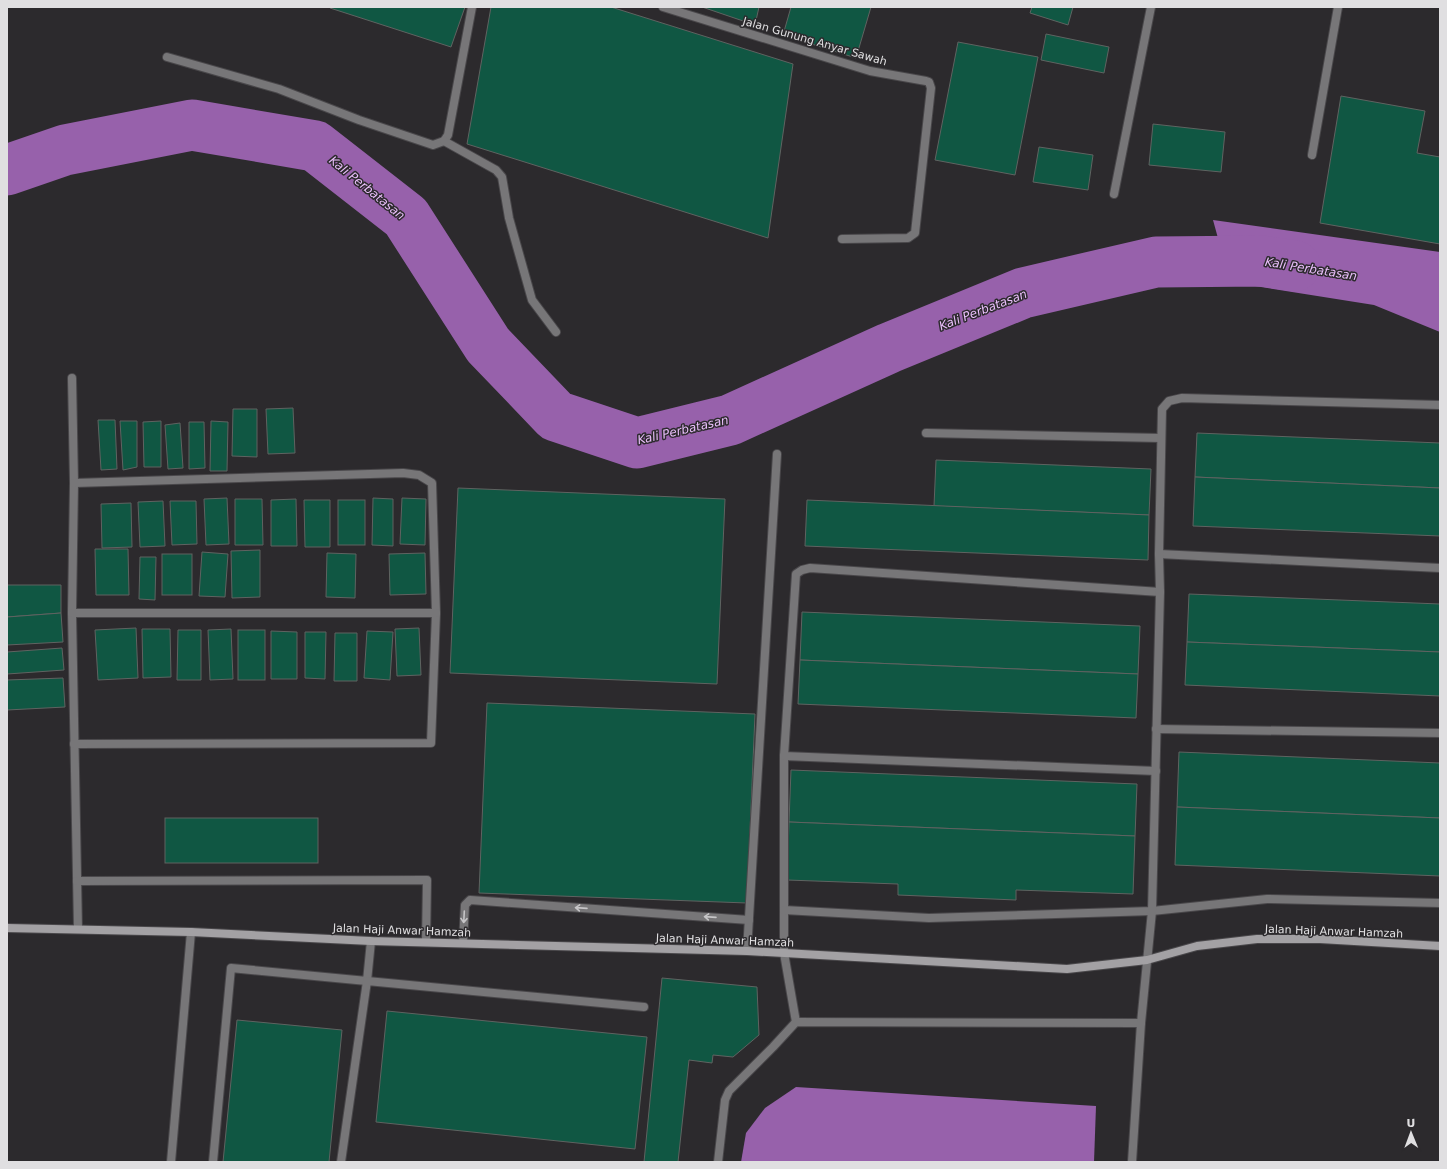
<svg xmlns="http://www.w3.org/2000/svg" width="1447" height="1169" font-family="'DejaVu Sans',sans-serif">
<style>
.water{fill:#9761ab}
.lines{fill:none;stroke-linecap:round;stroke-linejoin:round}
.river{stroke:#9761ab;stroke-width:51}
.building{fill:#105743;stroke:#5f6361}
.lane-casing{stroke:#49474a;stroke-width:10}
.street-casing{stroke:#49474a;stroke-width:10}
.secondary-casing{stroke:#49474a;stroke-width:10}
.lane{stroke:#777678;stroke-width:8}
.street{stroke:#777678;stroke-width:8}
.secondary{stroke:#a3a1a4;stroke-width:8}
.oneway{stroke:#c6c5c7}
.labels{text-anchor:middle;stroke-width:3;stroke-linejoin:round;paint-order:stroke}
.street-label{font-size:11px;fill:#e0dfe1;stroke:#2c2a2d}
.water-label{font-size:12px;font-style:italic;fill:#eabffb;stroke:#2c2a2d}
</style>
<rect width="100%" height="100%" fill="#2c2a2d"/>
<!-- water -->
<g class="water">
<polygon points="1213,220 1440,252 1440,332 1374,305 1230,282"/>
<polygon points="796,1087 1096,1106 1094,1162 741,1162 746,1133 765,1108"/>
</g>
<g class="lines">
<!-- river -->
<polyline class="river" points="7,170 65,150 192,125 315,146 406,217 488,345 556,416 637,443 730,420 889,348 1023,293 1156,262 1262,261 1295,266"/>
</g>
<!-- building -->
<g class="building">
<polygon points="331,7 465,7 451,47 330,8"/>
<polygon points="491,7 611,7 793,64 768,238 467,144"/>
<polygon points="702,7 759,7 755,25"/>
<polygon points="791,7 871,7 856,58 783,35"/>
<polygon points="1032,7 1073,7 1068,25 1030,13"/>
<polygon points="1046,34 1109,47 1104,73 1041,60"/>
<polygon points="958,42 1038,57 1015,175 935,160"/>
<polygon points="1341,96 1425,111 1417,153 1440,157 1440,244 1320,223"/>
<polygon points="1153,124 1225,132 1221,172 1149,165"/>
<polygon points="1039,147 1093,155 1088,190 1033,182"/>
<polygon points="293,408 295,453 268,454 266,409"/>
<polygon points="233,409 257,409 257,457 232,456"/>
<polygon points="98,420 115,420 117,469 101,470"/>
<polygon points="120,421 137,421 137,467 123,470"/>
<polygon points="161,421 161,467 144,467 143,422"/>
<polygon points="211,421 228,422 227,471 210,471"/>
<polygon points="189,422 204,422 205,468 189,469"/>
<polygon points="180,423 183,468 168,469 165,425"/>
<polygon points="1197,433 1440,443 1440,488 1195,477"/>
<polygon points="936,460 1151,469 1149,515 934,506"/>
<polygon points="1195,477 1440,488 1440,536 1193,526"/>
<polygon points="458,488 725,499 717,684 450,673"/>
<polygon points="227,498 229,544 206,545 204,499"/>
<polygon points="373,498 393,499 393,546 372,545"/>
<polygon points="402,498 426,499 425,545 400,544"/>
<polygon points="235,499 262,499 263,545 235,545"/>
<polygon points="296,499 297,546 271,546 271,500"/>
<polygon points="304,500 330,500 330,547 305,547"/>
<rect x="338" y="500" width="27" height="45"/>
<polygon points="807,500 1149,515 1148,560 805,546"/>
<polygon points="163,501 165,546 140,547 138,502"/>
<polygon points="170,501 196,501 197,544 172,545"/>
<polygon points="131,503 132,547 102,548 101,504"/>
<polygon points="95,549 128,549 129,595 96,595"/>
<polygon points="260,550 260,597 232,598 231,551"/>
<polygon points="202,552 228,554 225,597 199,596"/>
<polygon points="327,553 356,554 355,598 326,597"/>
<polygon points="425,553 426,594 390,595 389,554"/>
<rect x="162" y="554" width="30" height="41"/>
<polygon points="140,557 156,557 155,600 139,599"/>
<polygon points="7,585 61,585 61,613 7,617"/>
<polygon points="1189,594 1440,604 1440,652 1187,642"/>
<polygon points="802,612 1140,626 1138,674 800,660"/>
<polygon points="61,613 63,642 7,645 7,617"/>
<polygon points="136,628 138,678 98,680 95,630"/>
<polygon points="419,628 421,675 397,676 395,629"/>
<polygon points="142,629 170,629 171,677 143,678"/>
<polygon points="231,629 233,679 210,680 208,630"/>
<polygon points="178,630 201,630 201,680 177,680"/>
<rect x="238" y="630" width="27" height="50"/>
<polygon points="271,631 297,632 297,679 271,679"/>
<polygon points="367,631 393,632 390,680 364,678"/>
<polygon points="305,632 326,632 325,679 305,678"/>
<polygon points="335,633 357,633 357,681 334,681"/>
<polygon points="1187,642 1440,652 1440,696 1185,685"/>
<polygon points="62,648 64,670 7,674 7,652"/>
<polygon points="800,660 1138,674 1136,718 798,704"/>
<polygon points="63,678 65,707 7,710 7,680"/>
<polygon points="487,703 755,714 747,903 479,893"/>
<polygon points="1179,752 1440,763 1440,818 1177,807"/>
<polygon points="791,770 1137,784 1135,836 789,822"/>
<polygon points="1177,807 1440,818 1440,876 1175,865"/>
<rect x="165" y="818" width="153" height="45"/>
<polygon points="789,822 1135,836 1133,894 1016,890 1016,900 898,895 898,884 787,880"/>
<polygon points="662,978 757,987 759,1035 733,1057 713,1055 712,1063 689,1060 678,1162 644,1162"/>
<polygon points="387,1011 647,1037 635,1149 376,1122"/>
<polygon points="237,1020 342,1030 329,1162 223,1162"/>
</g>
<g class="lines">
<!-- lane casing -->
<g class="lane-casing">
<g id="lane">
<polyline points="663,7 870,71 926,81 929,82 931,88 915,233 908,238 842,239"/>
<polyline points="167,57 279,89 359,120 433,145 444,141 448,135 472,7"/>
<polyline points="444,141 496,170 502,177 509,218 532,300 556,332"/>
<polyline points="926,433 1161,438"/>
<polyline points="1159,554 1440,568"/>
<polyline points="1156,729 1440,733"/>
<polyline points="784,756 784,953 796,1022"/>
<polyline points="1156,771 784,756 796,574 802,570 810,568 1160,592"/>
<polyline points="784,910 929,918 1152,911 1267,899 1440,903"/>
<polyline points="463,943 465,905 470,900 749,920"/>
<polyline points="747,951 777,454"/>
<polyline points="171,1162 191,932"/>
<polyline points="213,1162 231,968 367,981 371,941"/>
<polyline points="341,1162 367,981 644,1007"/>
<polyline points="718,1162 725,1100 729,1091 773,1047 796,1022 1141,1023"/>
<polyline points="1132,1162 1141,1023 1152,911 1160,592 1159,554 1162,409 1169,401 1182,398 1440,405"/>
</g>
</g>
<!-- street casing -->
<g class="street-casing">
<g id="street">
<polyline points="1312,155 1338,7"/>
<polyline points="1114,194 1151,7"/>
<polyline points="72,378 74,483 72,613 78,929"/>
<polyline points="74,483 403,473 419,475 432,483 436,613 431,743 74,744"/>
<polyline points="72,613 436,613"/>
<polyline points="77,881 427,880 426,942"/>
</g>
</g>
<!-- secondary casing -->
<g class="secondary-casing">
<polyline id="secondary" points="7,928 191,932 371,941 747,951 1067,969 1147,960 1197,946 1257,939 1320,939 1440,946"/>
</g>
<!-- lane -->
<use href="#lane" class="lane"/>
<!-- street -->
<use href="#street" class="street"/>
<!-- secondary -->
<use href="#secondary" class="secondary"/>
</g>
<!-- one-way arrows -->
<defs><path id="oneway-shaft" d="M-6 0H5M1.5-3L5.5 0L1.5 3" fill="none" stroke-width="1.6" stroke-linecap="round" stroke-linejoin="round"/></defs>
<g class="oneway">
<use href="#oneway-shaft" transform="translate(581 908) rotate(-176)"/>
<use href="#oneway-shaft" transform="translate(464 917) rotate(93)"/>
<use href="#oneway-shaft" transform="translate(710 917) rotate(-176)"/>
</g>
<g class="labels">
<!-- street labels -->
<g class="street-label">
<text transform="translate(815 41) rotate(16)" y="4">Jalan Gunung Anyar Sawah</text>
<text transform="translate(402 930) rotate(2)" y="4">Jalan Haji Anwar Hamzah</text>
<text transform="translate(1334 931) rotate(2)" y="4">Jalan Haji Anwar Hamzah</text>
<text transform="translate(725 940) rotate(2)" y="4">Jalan Haji Anwar Hamzah</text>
</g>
<!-- water labels -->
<g class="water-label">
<text transform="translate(367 188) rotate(39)" y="4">Kali Perbatasan</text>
<text transform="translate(1311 269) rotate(9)" y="4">Kali Perbatasan</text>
<text transform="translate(983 310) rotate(-21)" y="4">Kali Perbatasan</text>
<text transform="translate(683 430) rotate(-13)" y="4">Kali Perbatasan</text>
</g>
</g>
<!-- border -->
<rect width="1447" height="1169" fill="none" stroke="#e0dfe1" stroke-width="16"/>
<!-- north arrow -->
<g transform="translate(1411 1133) rotate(359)" stroke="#2c2a2d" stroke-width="3" paint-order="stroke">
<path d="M0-3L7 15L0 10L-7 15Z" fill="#e0dfe1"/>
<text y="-6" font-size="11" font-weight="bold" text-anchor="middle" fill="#e0dfe1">U</text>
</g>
</svg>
